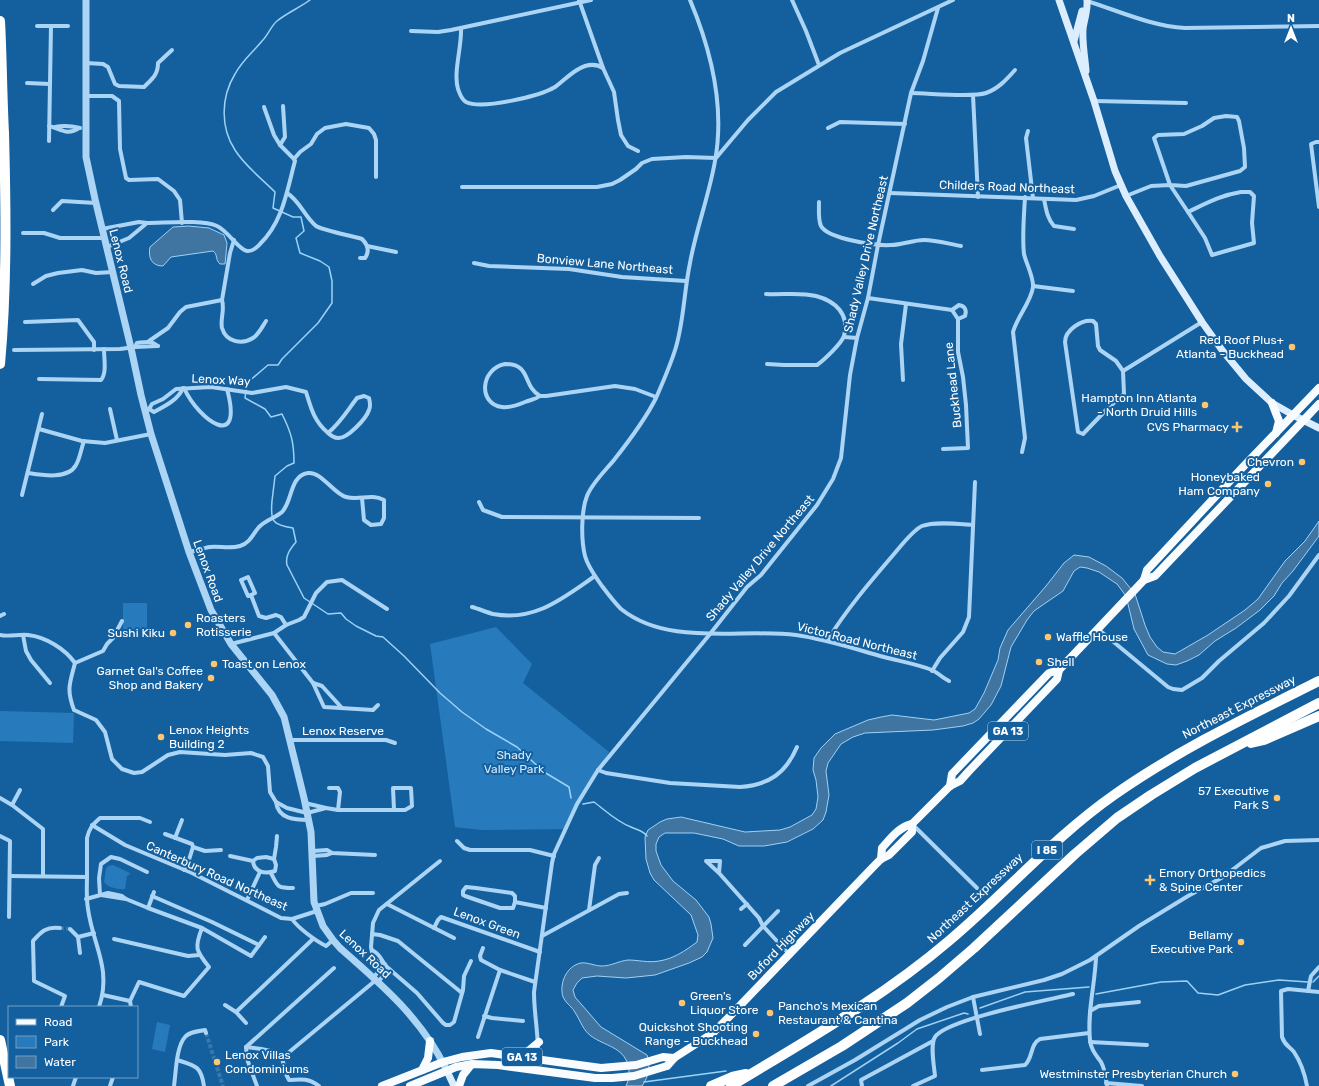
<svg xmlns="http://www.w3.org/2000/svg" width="1319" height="1086" font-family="Rubik,sans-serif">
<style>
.green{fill:#277abc}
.water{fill:#4175a1;stroke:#9ed1f6}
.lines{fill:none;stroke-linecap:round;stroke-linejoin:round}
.stream{stroke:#9ed1f6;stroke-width:1.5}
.minor-tunnel{stroke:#3778ad;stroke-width:4;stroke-dasharray:4 2;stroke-linecap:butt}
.minor{stroke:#acd4f4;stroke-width:4}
.tertiary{stroke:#acd4f4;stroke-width:7}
.secondary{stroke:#dceefd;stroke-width:7}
.primary{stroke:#f9fcff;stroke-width:8}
.motorway{stroke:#fff;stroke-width:10}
.poi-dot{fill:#ffc66f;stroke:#14609e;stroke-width:1.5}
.labels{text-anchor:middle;stroke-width:4;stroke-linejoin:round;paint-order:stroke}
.shield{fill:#14609e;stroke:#b8cfe2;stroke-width:1}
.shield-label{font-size:11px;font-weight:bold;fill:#fff}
.street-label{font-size:12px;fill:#fff;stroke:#14609e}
.poi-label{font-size:12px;fill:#fff;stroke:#14609e;text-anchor:end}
.park-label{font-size:12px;fill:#d5ebfd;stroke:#14609e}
</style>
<rect width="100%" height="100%" fill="#14609e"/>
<!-- green -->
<g class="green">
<rect x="123" y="603" width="24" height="26"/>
<polygon points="496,627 532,664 523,683 609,752 566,829 481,830 455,827 430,644"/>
<polygon points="0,711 74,713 73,743 0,741"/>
<path d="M113 865 130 873 129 875 127 876 125 889C118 890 107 887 104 882L106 869 108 866Z"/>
<polygon points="157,1022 170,1025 165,1052 152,1049"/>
</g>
<!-- water -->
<g class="water">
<path d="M189 226 209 228 224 235 227 243 225 264H220C215 260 218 254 213 251L171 257 163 266C151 266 148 257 150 247L173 227Z"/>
<path d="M1319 521V536L1293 571 1282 583 1274 596 1260 610 1236 628 1215 641 1199 655 1187 661 1176 665 1167 664 1148 655 1134 629 1126 596 1117 584 1099 572 1087 568 1080 567 1074 571 1063 591 1034 611 1027 620 1011 647 1001 686 991 705 979 719 973 723 963 726 933 730 865 733 853 737 841 744 828 763 826 771 829 795 826 812 823 820 813 829 787 842 764 846H739L723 839 694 833H665L659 837 656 844V851L661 865 673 881 696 900 709 917 711 924 713 938 707 952 702 957 689 963 655 975 626 978 597 976 582 978 577 983 573 990 575 997 601 1027 647 1055C651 1066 649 1076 642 1086H626C629 1080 630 1072 628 1065 623 1047 605 1046 591 1036 583 1030 581 1022 576 1014 573 1007 566 1004 563 997 559 984 566 966 581 963 587 962 595 966 602 966 611 966 619 961 628 960 639 960 648 963 659 961 673 959 685 951 697 942L698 935 691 915 654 880 650 873 646 859 645 837 648 830 660 822 667 819 681 817 745 832 780 830 790 827 812 815 816 809 818 797 816 780 813 770 814 758 821 748 835 734 868 720 881 717 892 715 934 720 969 713 975 709 984 693 998 660 1000 648 1008 630 1046 586 1064 563 1074 555 1089 557 1106 566 1122 578 1135 594 1145 625 1150 637 1157 647 1163 652 1175 654 1208 635 1245 610 1258 599 1285 561 1305 541Z"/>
</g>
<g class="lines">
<!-- stream -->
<g class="stream">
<path d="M310 0C299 8 287 13 277 21 271 26 268 35 262 41 253 52 242 61 235 74 221 97 220 127 235 150 244 165 262 179 275 192L273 208 293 217H301L304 231 296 238 300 253 320 261 329 267 332 281V303L318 323 282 359 278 365H268L247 383 245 398 265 409 271 417 282 414C291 432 294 442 294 463L287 466 275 476C274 485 273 493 272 501 270 522 273 525 293 528L296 542C290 549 285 556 287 565L304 598 328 614 341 613 346 619 356 626 376 636 383 637 404 656 440 693 462 712 486 729 517 747 544 772 569 787 571 798"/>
<path d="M583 804 594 802C606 811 617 822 631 827 637 830 643 830 647 836"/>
<polyline points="1313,982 1319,976"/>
<polyline points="1096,994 1161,982 1187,981 1198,993 1218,995 1245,985 1279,980 1308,982"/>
<polyline points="980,1008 1025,992 1089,987"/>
<polyline points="644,1082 726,1071"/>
<polyline points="831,1086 898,1043 917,1029 964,1013 968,1014"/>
</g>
<!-- minor-tunnel -->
<g class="minor-tunnel">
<polyline points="60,928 70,929"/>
<polyline points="206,1033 223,1086"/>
</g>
<!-- minor -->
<g class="minor">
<polyline points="579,0 603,68 614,92 618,120 621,135 628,146 638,151"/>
<path d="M690 0C711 50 725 107 715 161 709 196 696 229 690 263 684 291 684 320 676 347 671 364 663 382 656 398 645 420 629 441 614 460 605 471 592 483 587 496 581 511 581 540 585 556 588 567 595 576 602 586 608 594 614 602 621 609 669 647 740 628 796 635 826 639 855 649 884 657 899 661 917 664 932 670 938 673 943 678 949 681"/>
<polyline points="792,0 806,31 819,65"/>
<path d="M1087 1C1119 11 1151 26 1185 28L1319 26"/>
<polyline points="37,26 68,26"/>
<path d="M461 28C462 47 453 72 458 89 460 94 461 99 466 102 482 110 540 96 555 87 565 80 573 70 585 66 592 64 597 64 603 68"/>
<polyline points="411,31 438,32 451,30 591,0"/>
<path d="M86 63 103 64 108 67 115 84 119 86 144 87C152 79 158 75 158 63L172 50"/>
<polyline points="27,83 50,84"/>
<path d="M911 93C928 93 972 98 986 93 998 89 1007 79 1015 70"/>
<polyline points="973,95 978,197"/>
<polyline points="85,96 112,96 119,101 120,149 126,178 129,180 158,179 174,191 180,200 182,223"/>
<polyline points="1094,101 1186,103"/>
<polyline points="264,107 274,135 280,145 294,159"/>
<polygon points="1226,116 1237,117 1239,121 1244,148 1245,167 1240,171 1186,186 1170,185 1154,138 1158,135 1184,134 1202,126 1214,118"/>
<path d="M49 126C61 129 67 136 79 128"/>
<path d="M55 127C64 125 72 126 80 128"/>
<polyline points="828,128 840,122 905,124"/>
<polyline points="1028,131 1026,138 1033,198"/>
<polyline points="49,141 51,26"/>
<polyline points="1319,142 1316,142 1311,144 1319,207"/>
<polyline points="280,145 285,137 283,106"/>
<polyline points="462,187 597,187 612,184 620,180 636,169 642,163 652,159 686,157 716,158 748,120 776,92 840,53 953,0"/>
<path d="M1241 192H1250L1254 196 1252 223 1254 243 1212 255 1205 238 1188 212C1205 204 1221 195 1241 192Z"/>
<path d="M287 193C300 201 304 216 316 226 322 230 352 236 362 239 368 245 370 251 365 258H360"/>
<polyline points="890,193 1076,200 1094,196 1121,185"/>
<polyline points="1126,196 1151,186 1170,185 1188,212"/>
<path d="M1044 199C1046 209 1047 218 1054 226L1074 229"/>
<path d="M819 202C819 210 818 220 821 226 828 239 877 246 891 245 902 245 913 240 924 240 936 240 949 244 961 246"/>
<polyline points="53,210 62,201 96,203"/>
<path d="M102 229 139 222 147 223C165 223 202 219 217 226 228 231 239 250 247 251 253 252 257 247 260 244 283 222 287 190 295 161L294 159 300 152 311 144 317 134 325 128 346 124 369 128 374 134 376 140V177"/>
<polyline points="23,233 44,233 60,238 104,238"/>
<path d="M234 240 230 253 222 300C225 310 220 319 222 328 226 342 242 345 253 338 259 334 262 327 266 321"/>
<polyline points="367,246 396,252"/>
<polyline points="107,247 129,238 147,223"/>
<polyline points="474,263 489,266 569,269 622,277 686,281"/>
<polyline points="33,284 46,276 58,273 82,270 96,273 113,272"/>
<polyline points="1033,286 1073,291"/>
<path d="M766 294C782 295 800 292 816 296 835 301 850 314 844 336 841 344 824 360 817 365H784L767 364"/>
<polyline points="868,298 952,310 958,319 958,352 963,377 966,405 968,448 943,449"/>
<path d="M952 310 959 305C965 306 967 310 965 316L958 319"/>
<polyline points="25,322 78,320 94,342 94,350"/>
<polyline points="844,337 857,338"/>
<polyline points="149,341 168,328 180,312 186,307 222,300"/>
<path d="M135 347 137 343C145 342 151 340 158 346"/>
<polyline points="14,350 120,349 135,347 158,346"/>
<path d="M505 364C532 364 522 386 540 396 536 399 530 400 525 402 518 405 510 408 502 407 478 404 480 369 505 364Z"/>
<path d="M1123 371 1124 394 1107 409 1083 434 1078 432 1065 342C1065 330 1082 319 1093 321L1096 324 1098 346 1100 350 1116 361 1123 371 1202 322"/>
<path d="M39 379 101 380C107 373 104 359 104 349"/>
<polyline points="903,380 901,344 906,304"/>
<path d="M184 388C199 421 244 452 227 389"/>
<polyline points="540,396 546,396 615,386 635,389 656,397"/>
<polyline points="110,409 117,440"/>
<path d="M149 409 152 404 163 399 176 389 211 387 252 393 286 387 306 392C311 408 314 421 327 432 330 435 333 438 338 438 347 439 366 419 369 410 371 406 370 402 369 398L364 396 357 398C347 411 341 422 328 433"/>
<path d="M147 410 149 409 154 412C165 406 178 400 183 388"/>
<polyline points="39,429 82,441 105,443 151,434"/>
<path d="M1022 452 1025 438 1013 332C1017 317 1031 302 1033 287 1034 278 1026 263 1024 254 1022 236 1024 216 1025 197"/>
<path d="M28 473C41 475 68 480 76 465 80 458 81 449 84 441"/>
<polyline points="22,495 42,414"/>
<polyline points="479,502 483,510 502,517 699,518"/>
<path d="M189 552C196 551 203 548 210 547 220 546 230 549 240 546 250 543 253 534 259 527 266 520 275 518 282 512 293 501 289 476 308 473 321 471 334 494 346 497 360 501 370 493 384 500V518L381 524 371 525 364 520 362 498"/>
<polyline points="251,595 248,596 241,580 248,577 255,593 251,595 259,616 266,618 276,615 281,617 286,625"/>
<path d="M472 607C479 609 486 612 493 614 535 622 563 598 595 576"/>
<polyline points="0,616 4,614"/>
<path d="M122 621 113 638 107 644 103 651 75 663C70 683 66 689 74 710L96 720 105 732 112 759 122 769 134 773 142 772 168 755 180 752 225 755 251 753 263 757 268 766 270 792 276 802 287 808 307 813 326 808"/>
<polyline points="1098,629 1168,687 1173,689 1182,690 1202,678 1219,661 1264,623 1289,596 1319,555"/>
<polyline points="274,633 313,683 324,707 373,710 378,705"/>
<path d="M0 635C9 637 19 634 28 635 46 637 65 649 75 663"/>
<polyline points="23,635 26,651 31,660 50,683"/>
<path d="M827 641C846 610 870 582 894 554 900 547 913 530 922 526 935 521 959 524 973 525"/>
<polyline points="231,644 274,633 286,625 299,620 304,617 316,593 327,582 342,580 387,609"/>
<polyline points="932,671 940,658 963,632 969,617 975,482"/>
<polyline points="313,683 322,686 342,708"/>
<polyline points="290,740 386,740 395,743"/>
<path d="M598 770 606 773 670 783 740 787C769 785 786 773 797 747"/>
<polyline points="329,788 338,788 340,792 338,810"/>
<polyline points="0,798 12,805 43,829 43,876"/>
<path d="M276 802C278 819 295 820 309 820"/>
<polyline points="305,803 326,808 338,810 405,810 412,806 411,788 393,788 394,810"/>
<polyline points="12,805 20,790"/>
<polyline points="912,824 977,888"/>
<polyline points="92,825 125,845 192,873 281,918 292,919 317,911"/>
<polyline points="165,834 192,844 193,847 188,863 184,870"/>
<polyline points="0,836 10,841 9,917"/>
<polyline points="175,838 182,820"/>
<polyline points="457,841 464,848 470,850 530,850 554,856"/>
<polyline points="193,847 205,851 221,850"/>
<polyline points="313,851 327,850 332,853 375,855"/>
<polyline points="230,856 253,861"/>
<polyline points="313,856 327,855 332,853"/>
<path d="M266 857 274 859 276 865 275 871C266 874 254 873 253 861L257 858Z"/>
<polyline points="274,859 276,847 277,836"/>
<path d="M271 873C278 887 277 888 293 888"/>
<polyline points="719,873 720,861 706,861 719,873 759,918 763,926 789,954"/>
<polyline points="10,876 87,877"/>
<polyline points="100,895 99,878 101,864 111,857 120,859 147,872"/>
<polyline points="101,895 126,899"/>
<polyline points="152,896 212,922 259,945"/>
<polyline points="86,899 108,893 122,896 126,899 148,908 202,928 251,956 265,937"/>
<polyline points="247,900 260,872"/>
<polyline points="515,902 515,896 512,893 476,888 466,887 463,891 463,895 465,896 500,908 513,908 515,902 546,908"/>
<polyline points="387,904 454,938"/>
<polyline points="316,906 325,904 351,893 373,893"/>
<polyline points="148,908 154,892"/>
<polyline points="741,909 747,904"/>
<polyline points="589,910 595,865 599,858"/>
<path d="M292 919C298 928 316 941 326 946L333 940"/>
<path d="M60 928C46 926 41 932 33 941L34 981 65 996 61 1007"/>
<polyline points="434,928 438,920 441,917 540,952"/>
<polyline points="70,929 78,937 94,933"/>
<polyline points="372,934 380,935 398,941 462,993"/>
<polyline points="542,936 619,894 627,893"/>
<polyline points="78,937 80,953"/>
<polyline points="114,939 188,956 199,955"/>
<polyline points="745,945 778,911"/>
<polyline points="483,948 480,956 481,960 500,970 535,982"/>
<path d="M372 950C382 955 380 960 387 967L417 993 443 1023 446 1025H450L454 1022 463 990 464 976 471 961"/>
<path d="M1096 957C1095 985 1087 1012 1090 1040 1091 1050 1096 1055 1101 1062 1105 1069 1106 1078 1107 1086"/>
<polyline points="383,963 378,963 373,957 371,947 373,923 379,910 440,861"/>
<polyline points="373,978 385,964"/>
<polyline points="378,982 389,969"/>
<polyline points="1308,991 1311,976 1319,967"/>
<polyline points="103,995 130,1001"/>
<polyline points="973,997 980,1034"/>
<polyline points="225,1005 236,1012 246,1023"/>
<path d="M99 1007C112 968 93 946 88 909 86 897 87 887 87 875 87 863 87 851 87 838 89 829 92 825 100 818H140L150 822"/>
<path d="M131 1007 130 1001 139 982 184 996 209 967C196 951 194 948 202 928"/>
<polyline points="1090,1011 1099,1006 1139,1002"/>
<polyline points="236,1012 313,939"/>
<polyline points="484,1016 492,1018 523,1021"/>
<polyline points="478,1037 500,970"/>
<polyline points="1090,1042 1147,1045"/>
<path d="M246 1047C255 1048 278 1050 282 1058"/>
<path d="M538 1059C539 1036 534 1015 534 992L552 863 554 854 577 804 598 770 710 634 747 587 761 575 817 505 833 479 841 458 850 375 857 338 868 298 878 245 911 93 923 61 938 8"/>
<path d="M177 1060C196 1066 201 1066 204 1086"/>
<path d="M982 1070 1025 1065C1033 1058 1030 1044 1040 1039L1089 1033"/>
<polyline points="1106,1083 1142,1086"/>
<polyline points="73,1086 76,1077"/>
<polyline points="110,1086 113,1077"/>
<path d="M174 1086C176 1073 176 1047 185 1037 189 1032 198 1031 205 1030L206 1033"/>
<polyline points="257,1086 247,1059 246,1047 334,968"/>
<path d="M319 1086C309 1078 301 1079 289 1080L286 1074 282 1058 376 980"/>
<polyline points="808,1086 855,1060 920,1020 947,1007 973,997 1044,980 1062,974 1090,960 1139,926 1188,896 1223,877 1261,848 1285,841 1319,840"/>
<polyline points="862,1086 861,1080 933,1041"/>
<path d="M913 1086 935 1076C934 1066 930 1044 935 1037 947 1019 1048 1000 1073 994"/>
<path d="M1307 1086C1305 1075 1300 1061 1294 1052 1289 1046 1285 1046 1282 1037L1281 991 1288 989 1319 992"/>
</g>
<!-- tertiary -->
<path class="tertiary" d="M86 0V157L95 199 131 348 141 395 151 434 189 552 211 610 231 644 272 695 284 717 304 798 311 832 314 902 323 926 333 940 340 948C380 983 421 1018 445 1067"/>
<!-- secondary -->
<g class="secondary">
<polyline points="1059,0 1094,101 1115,171 1126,196 1160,256 1202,322 1222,350 1246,379 1272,403 1293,415 1319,428"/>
<polyline points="1074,41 1082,11"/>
<path d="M1086 71C1085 57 1082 43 1083 29 1084 20 1088 10 1087 1"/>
<polyline points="447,1071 454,1086"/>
</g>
<!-- primary -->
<g class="primary">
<polyline points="1272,403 1279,421 1276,433"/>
<polyline points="1144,580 1155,576 1319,404"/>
<polyline points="950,786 952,774 1049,673 1059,670"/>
<path d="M881 859 882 848C891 838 899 827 912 824L950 786 960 781 969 771 1057 679 1059 670 1144 580 1147 570 1242 468 1319 388"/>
<polyline points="521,1057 539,1042"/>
<polyline points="422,1070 428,1058 430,1041"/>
<polyline points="382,1086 443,1062 462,1057 491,1053 601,1068 636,1065 663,1057 674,1058"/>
<polyline points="410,1086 456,1067 472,1064 498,1065 595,1078 612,1078 634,1076 667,1066 674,1058 713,1033 729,1017 875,865 881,859 889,855 912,832 912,824"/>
<polyline points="459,1086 463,1075 471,1065"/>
</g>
<!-- motorway -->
<g class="motorway">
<path d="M0 21C2 58 2 96 4 133 6 211 7 287 0 364"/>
<polyline points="1251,743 1264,740 1319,716"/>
<polyline points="0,1040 10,1086"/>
<polyline points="711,1086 732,1077 746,1074"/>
<path d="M731 1086C807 1040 882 998 950 940 1006 893 1054 837 1114 795 1178 750 1249 716 1319 681"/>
<polyline points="773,1086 842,1046 907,1003 939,978 974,948 1075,854 1117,818 1151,795 1195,768 1319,703"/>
</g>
</g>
<!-- markers -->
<g class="poi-dot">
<circle cx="1292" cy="347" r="4"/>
<circle cx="1205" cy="405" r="4"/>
<path d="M1235 421h4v4h4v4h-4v4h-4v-4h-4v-4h4z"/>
<circle cx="1302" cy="462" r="4"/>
<circle cx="1268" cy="484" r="4"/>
<circle cx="188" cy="625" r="4"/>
<circle cx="173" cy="633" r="4"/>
<circle cx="1048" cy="637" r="4"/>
<circle cx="1039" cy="662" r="4"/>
<circle cx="214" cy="664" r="4"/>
<circle cx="211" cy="678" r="4"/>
<circle cx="161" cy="737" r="4"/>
<circle cx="1277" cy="798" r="4"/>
<path d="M1148 874h4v4h4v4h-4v4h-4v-4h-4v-4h4z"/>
<circle cx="1241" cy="942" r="4"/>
<circle cx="682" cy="1003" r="4"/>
<circle cx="770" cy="1013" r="4"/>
<circle cx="756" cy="1034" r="4"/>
<circle cx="217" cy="1062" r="4"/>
<circle cx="1235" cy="1074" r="4"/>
</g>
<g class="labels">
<!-- shield labels -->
<g class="shield">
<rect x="988" y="722" width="40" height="18" rx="3"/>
<rect x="1032" y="841" width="30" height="18" rx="3"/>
<rect x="502" y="1048" width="40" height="18" rx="3"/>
</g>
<g class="shield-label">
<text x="1008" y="735">GA 13</text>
<text x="1047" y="854">I 85</text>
<text x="522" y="1061">GA 13</text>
</g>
<!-- street labels -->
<g class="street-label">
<text transform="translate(1007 187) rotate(2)" y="4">Childers Road Northeast</text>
<text transform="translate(866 254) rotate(-77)" y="4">Shady Valley Drive Northeast</text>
<text transform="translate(121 261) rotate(76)" y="4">Lenox Road</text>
<text transform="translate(605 264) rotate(5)" y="4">Bonview Lane Northeast</text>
<text transform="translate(221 380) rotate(3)" y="4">Lenox Way</text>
<text transform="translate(953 385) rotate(-96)" y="4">Buckhead Lane</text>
<text transform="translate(760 558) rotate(-50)" y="4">Shady Valley Drive Northeast</text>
<text transform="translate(208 571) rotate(70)" y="4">Lenox Road</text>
<text transform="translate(857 641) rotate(14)" y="4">Victor Road Northeast</text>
<text transform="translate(1239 707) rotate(-27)" y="4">Northeast Expressway</text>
<text x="343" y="735">Lenox Reserve</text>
<text transform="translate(217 876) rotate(24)" y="4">Canterbury Road Northeast</text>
<text transform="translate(975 898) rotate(-43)" y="4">Northeast Expressway</text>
<text transform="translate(487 923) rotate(20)" y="4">Lenox Green</text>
<text transform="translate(781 946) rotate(-46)" y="4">Buford Highway</text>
<text transform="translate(365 954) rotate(43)" y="4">Lenox Road</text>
</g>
<!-- poi labels -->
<g class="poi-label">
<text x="1284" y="344">Red Roof Plus+<tspan x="1284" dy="14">Atlanta - Buckhead</tspan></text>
<text x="1197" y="402">Hampton Inn Atlanta<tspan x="1197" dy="14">- North Druid Hills</tspan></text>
<text x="1229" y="431">CVS Pharmacy</text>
<text x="1294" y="466">Chevron</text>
<text x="1260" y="481">Honeybaked<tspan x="1260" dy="14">Ham Company</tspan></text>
<text x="196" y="622" text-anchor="start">Roasters<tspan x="196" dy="14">Rotisserie</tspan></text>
<text x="165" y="637">Sushi Kiku</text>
<text x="1056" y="641" text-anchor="start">Waffle House</text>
<text x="1047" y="666" text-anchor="start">Shell</text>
<text x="222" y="668" text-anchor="start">Toast on Lenox</text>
<text x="203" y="675">Garnet Gal's Coffee<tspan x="203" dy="14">Shop and Bakery</tspan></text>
<text x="169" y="734" text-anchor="start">Lenox Heights<tspan x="169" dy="14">Building 2</tspan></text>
<text x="1269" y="795">57 Executive<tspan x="1269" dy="14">Park S</tspan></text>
<text x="1159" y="877" text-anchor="start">Emory Orthopedics<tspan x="1159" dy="14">&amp; Spine Center</tspan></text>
<text x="1233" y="939">Bellamy<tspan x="1233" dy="14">Executive Park</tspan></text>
<text x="690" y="1000" text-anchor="start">Green's<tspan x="690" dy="14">Liquor Store</tspan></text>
<text x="778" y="1010" text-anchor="start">Pancho's Mexican<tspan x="778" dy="14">Restaurant &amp; Cantina</tspan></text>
<text x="748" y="1031">Quickshot Shooting<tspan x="748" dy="14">Range - Buckhead</tspan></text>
<text x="225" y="1059" text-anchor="start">Lenox Villas<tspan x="225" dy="14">Condominiums</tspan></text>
<text x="1227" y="1078">Westminster Presbyterian Church</text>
</g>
<!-- park labels -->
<g class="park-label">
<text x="514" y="759">Shady<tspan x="514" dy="14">Valley Park</tspan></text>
</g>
</g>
<!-- legend -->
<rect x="8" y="1006" width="130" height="72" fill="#14609e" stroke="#72a0c5"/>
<rect x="16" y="1019" width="20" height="6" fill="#f9fcff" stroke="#72a0c5"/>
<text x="44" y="1026" font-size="12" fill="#ffffff">Road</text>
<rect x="16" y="1036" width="20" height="12" fill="#277abc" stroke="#72a0c5"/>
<text x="44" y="1046" font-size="12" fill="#ffffff">Park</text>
<rect x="16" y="1056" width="20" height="12" fill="#4175a1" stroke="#72a0c5"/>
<text x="44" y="1066" font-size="12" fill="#ffffff">Water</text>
<!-- north arrow -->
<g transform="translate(1291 28)" stroke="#14609e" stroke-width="3" paint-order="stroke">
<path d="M0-3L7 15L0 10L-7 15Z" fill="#ffffff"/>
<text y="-6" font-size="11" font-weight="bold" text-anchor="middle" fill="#ffffff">N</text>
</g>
</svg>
